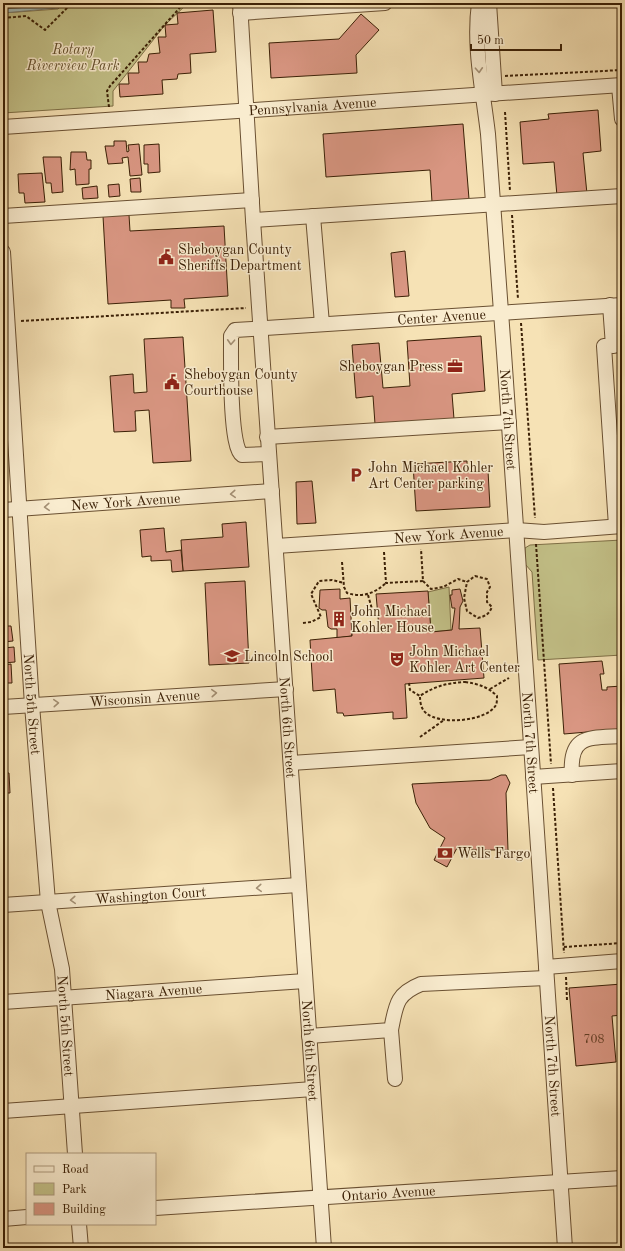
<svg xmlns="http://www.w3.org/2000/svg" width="625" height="1251" font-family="'Old Standard TT',serif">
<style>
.green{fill:#c3c188;stroke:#7f7047}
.water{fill:#a1bbb8;stroke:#787d71}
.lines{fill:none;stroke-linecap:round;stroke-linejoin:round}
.shore{stroke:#6e6e5f;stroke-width:1}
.building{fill:#d99682;stroke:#3b2006}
.minor-casing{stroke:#6a5032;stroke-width:16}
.path{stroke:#3b2006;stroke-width:2;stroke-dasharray:3 2;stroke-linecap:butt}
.minor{stroke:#f9eccf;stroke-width:14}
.oneway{stroke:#a49075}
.labels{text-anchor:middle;stroke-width:3;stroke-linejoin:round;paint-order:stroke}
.number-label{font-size:12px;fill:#623e25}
.park-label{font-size:14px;font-style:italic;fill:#64502d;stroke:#f9eccf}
.street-label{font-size:14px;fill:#3b2006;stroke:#f9eccf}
.poi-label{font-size:14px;fill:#3b2006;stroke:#f9eccf;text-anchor:start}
</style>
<rect width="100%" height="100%" fill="#f6e2b5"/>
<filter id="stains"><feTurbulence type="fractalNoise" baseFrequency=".005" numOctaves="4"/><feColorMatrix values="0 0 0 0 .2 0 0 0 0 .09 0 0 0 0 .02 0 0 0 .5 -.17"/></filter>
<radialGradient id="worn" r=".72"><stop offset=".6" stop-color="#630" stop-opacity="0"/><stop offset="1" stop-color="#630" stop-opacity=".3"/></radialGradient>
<!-- green -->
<g class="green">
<polygon points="63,3 188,3 165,25 113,91 113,106 3,113 3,13 58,9"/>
<polygon points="622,540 622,655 538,660 532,572 525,564 525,548 530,545"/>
<polygon points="449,587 451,630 431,632 428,592"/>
</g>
<!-- water -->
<polygon class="water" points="3,3 63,3 58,8 3,13"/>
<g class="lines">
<!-- shore -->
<polyline class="shore" points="3,9 55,5 58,3"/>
</g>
<!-- building -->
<g class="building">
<polygon points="213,10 216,52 190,54 191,73 178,74 177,79 162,80 163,94 120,97 119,84 129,84 128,73 139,73 138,62 147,62 149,54 160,53 158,37 166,37 165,25 178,24 177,13"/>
<polygon points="361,14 379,30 356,55 357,73 271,78 269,43 339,39"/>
<polygon points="598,110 601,151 583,153 587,194 557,196 554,162 523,164 520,122 549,119 548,114"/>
<polygon points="463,124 469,199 432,202 430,170 326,177 323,134"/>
<polygon points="114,141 126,141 127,152 129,151 128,145 139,144 142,175 130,176 128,157 122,158 123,163 108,164 105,146 114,146"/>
<polygon points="159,144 160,172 148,173 148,164 144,164 144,145"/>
<polygon points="71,152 86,152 87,160 91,160 91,169 89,169 89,184 76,185 75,169 70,170"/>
<polygon points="43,157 61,157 63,192 52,193 51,183 46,183"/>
<polygon points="42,173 45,202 25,203 24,193 19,193 18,174"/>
<polygon points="140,178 141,192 131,192 130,179"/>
<polygon points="119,184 120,196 109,197 108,185"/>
<polygon points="97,186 98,198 83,199 82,188"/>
<polygon points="129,215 130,231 224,226 228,296 184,299 185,308 171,308 171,300 108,304 103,216"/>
<polygon points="405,251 409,296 395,297 391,253"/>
<polygon points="481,336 485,391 452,394 454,419 375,424 373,396 356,398 352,345 379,343 383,388 410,386 407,341"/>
<polygon points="183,337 191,461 153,463 149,410 135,411 136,431 114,432 110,376 133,374 134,393 147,392 144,339"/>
<polygon points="467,461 467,472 488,471 490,507 416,511 413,464"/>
<polygon points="312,481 316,523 297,524 296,482"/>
<polygon points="246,522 249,567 183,571 181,540 223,537 222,524"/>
<polygon points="164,528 166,552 181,550 183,571 172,572 171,560 151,561 151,556 142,557 140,530"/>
<polygon points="245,581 249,663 209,665 205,583"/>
<polygon points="340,589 340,599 350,598 352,636 337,638 337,629 331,629 328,627 326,610 322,610 319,608 320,590"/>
<polygon points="460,589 463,601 460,607 459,629 480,628 484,678 405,684 407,718 393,719 393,712 344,716 343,713 337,713 335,689 313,691 310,640 352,636 352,631 379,628 376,594 428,591 431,632 452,630 455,608 452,608 450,595 452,595 452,590"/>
<polygon points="3,626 11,626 13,641 3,642"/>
<polygon points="14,647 15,662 3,663 3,648"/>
<polygon points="602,661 604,674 600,674 602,690 607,690 607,687 622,686 622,729 564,734 559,664"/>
<polygon points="11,664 12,683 3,683 3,665"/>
<polygon points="3,773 9,773 10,793 3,793"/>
<polygon points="501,775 506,775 510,783 506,793 508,850 476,850 458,846 447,867 434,860 445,838 430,828 416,803 412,784 490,780"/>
<polygon points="622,984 622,1015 612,1016 616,1062 576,1066 569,988"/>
</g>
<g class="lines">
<!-- minor casing -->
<g class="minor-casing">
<g id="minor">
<path id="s1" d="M240 3 253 220 324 1248"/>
<path id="s2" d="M479 3C473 47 483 90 488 134 494 207 499 280 504 353 524 651 546 950 565 1248"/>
<polyline points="489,3 495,94"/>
<polyline points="240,13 385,3"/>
<polyline points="619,86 622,119"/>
<path id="s3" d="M3 127 622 85"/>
<polyline points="3,216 252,200"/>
<polyline points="313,216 322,324"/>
<polyline points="253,220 622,196"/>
<path id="s4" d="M3 252 32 705 48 902 62 969 75 1154"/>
<polyline points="610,305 613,346"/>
<polyline points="267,437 509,422"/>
<path id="s5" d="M269 454 242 455C230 448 231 364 231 346V336L235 330 622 305"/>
<path id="s6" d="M3 510 272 491"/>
<polyline points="616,526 604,346 622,345"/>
<path id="s7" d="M276 546 516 530 544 532 622 526"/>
<path id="s8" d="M3 707 286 689"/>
<polyline points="291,763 531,747"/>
<path d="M572 775C569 734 589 738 622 736"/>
<polyline points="533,777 622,771"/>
<path id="s9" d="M3 905 298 885"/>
<polyline points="546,967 622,961"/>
<path id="s10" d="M3 1002 305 981"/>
<polyline points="391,1030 395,1079"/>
<path d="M309 1036 391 1030C396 1005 396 994 421 984L546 978"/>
<polyline points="3,1111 313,1089"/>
<path id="s11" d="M155 1208 622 1178"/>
<polyline points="3,1219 27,1217"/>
<polyline points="79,1224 81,1248"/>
</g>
</g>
<!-- path -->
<g class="path">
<polyline points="3,18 26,16 45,30 72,3"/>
<polyline points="505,76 622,70"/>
<polyline points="109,107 107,91 110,86 184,3"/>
<polyline points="505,112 510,191"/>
<polyline points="512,215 518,299"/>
<polyline points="21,321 246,308"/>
<polyline points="521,323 535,518"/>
<polyline points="536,544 551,764"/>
<polyline points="384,552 386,583 423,581 421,549"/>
<path d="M342 562 344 587 347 593C363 598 375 593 386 583"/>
<path d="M475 576 487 579 490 587 487 592V602L492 607C489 614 486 616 478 618L467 611 464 598 467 582Z"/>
<polyline points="423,581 431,589 443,587 458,579 467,582"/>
<polyline points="368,595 372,609"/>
<polyline points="303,623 311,622 321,617 311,594 319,581 332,580 344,583"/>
<path d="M465 682C479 684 488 687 497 696 497 699 497 703 496 705 486 722 440 725 426 713 421 709 420 702 420 696 435 686 447 683 465 682Z"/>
<polyline points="409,683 410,690 420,696"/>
<polyline points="490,689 509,678"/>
<polyline points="420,737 444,720"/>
<polyline points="553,788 564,953"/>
<polyline points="564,947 622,943"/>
<polyline points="566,977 567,1000"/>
</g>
<!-- minor -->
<use href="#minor" class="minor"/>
</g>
<!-- one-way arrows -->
<defs><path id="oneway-chevron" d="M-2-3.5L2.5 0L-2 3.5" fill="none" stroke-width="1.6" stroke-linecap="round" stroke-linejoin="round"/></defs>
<g class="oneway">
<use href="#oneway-chevron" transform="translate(479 70) rotate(87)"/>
<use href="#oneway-chevron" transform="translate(231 342) rotate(93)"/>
<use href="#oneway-chevron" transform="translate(233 494) rotate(176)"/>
<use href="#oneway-chevron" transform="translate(47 507) rotate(176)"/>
<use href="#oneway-chevron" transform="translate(214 693) rotate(-4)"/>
<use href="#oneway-chevron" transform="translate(56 703) rotate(-4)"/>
<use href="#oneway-chevron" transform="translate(259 888) rotate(176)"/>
<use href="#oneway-chevron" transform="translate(73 900) rotate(176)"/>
</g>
<!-- icons -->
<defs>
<g id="civic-bare" transform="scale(1.2)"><path d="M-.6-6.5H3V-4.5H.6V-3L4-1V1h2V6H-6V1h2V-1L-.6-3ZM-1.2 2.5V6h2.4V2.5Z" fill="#8f2418" stroke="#f9eccf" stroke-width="2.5" paint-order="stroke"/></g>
<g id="office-bare" transform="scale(1.2)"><path d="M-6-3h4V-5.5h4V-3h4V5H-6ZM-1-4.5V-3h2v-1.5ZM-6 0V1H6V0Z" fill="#8f2418" stroke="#f9eccf" stroke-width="2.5" paint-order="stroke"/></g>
<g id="parking-bare" transform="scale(1.2)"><path d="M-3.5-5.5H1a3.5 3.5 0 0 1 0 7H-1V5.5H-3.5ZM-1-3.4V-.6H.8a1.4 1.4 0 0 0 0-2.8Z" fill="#8f2418" stroke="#f9eccf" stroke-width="2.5" paint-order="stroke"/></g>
<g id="building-bare" transform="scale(1.2)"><path d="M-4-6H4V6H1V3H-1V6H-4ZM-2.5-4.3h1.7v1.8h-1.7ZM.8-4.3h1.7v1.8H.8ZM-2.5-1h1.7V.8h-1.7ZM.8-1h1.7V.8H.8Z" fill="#8f2418" stroke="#f9eccf" stroke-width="2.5" paint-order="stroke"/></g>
<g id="school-bare" transform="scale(1.2)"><path d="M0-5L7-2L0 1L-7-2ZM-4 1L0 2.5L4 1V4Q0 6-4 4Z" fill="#8f2418" stroke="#f9eccf" stroke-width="2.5" paint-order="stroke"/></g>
<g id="theatre-bare" transform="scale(1.2)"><path d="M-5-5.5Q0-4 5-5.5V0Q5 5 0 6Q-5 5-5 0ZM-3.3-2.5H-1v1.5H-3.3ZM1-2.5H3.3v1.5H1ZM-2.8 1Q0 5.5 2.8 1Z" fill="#8f2418" stroke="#f9eccf" stroke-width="2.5" paint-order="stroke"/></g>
<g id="bank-bare" transform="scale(1.2)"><path d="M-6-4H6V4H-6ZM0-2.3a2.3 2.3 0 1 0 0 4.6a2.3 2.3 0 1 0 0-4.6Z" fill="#8f2418" stroke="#f9eccf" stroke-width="2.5" paint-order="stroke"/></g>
</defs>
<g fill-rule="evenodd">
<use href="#civic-bare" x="166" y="257"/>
<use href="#office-bare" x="455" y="366"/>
<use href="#civic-bare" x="172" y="382"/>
<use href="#parking-bare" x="356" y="475"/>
<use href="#building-bare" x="339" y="619"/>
<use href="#school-bare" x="232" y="656"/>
<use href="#theatre-bare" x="397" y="659"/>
<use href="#bank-bare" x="445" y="853"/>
</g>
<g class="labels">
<!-- number labels -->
<g class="number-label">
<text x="594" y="1043">708</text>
</g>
<!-- park labels -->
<g class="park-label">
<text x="73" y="54">Rotary<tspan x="73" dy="16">Riverview Park</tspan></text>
</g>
<!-- street labels -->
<g class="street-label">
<text dy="5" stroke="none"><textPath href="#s3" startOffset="310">Pennsylvania Avenue</textPath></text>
<text dy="5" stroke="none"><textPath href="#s5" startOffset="362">Center Avenue</textPath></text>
<text dy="5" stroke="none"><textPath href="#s2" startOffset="418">North 7th Street</textPath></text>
<text dy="5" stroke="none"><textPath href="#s6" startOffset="123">New York Avenue</textPath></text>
<text dy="5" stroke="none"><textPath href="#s7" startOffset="173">New York Avenue</textPath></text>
<text dy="5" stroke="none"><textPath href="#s8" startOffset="142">Wisconsin Avenue</textPath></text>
<text dy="5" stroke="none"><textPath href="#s4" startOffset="453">North 5th Street</textPath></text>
<text dy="5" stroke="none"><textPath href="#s1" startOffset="726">North 6th Street</textPath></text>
<text dy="5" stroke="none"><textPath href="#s2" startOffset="742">North 7th Street</textPath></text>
<text dy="5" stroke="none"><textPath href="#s9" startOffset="148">Washington Court</textPath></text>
<text dy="5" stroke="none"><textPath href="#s10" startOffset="151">Niagara Avenue</textPath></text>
<text dy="5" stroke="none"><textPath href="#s4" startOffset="777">North 5th Street</textPath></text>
<text dy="5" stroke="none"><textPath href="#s1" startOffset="1050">North 6th Street</textPath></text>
<text dy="5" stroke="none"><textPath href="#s2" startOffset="1066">North 7th Street</textPath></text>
<text dy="5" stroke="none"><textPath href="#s11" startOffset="234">Ontario Avenue</textPath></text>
</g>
<!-- poi labels -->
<g class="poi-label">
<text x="178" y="254">Sheboygan County<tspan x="178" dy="16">Sheriffs Department</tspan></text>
<text x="443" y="371" text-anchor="end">Sheboygan Press</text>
<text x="184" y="379">Sheboygan County<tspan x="184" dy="16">Courthouse</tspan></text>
<text x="368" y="472">John Michael Kohler<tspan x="368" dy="16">Art Center parking</tspan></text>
<text x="351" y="616">John Michael<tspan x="351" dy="16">Kohler House</tspan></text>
<text x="409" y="656">John Michael<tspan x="409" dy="16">Kohler Art Center</tspan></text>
<text x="244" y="661">Lincoln School</text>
<text x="457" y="858">Wells Fargo</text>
</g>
</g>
<!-- margin -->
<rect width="625" height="1251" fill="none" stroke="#f6e2b5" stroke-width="16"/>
<rect x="4" y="4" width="617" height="1243" fill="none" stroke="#3b2006" stroke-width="2"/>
<rect x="8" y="8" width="609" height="1235" fill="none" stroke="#3b2006"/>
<!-- legend -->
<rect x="26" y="1153" width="130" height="72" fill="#f9eccf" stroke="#ad9a7f"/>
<rect x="34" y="1166" width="20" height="6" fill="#f9eccf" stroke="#ad9a7f"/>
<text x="62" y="1173" font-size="12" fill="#3b2006">Road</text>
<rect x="34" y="1183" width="20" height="12" fill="#c3c188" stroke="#ad9a7f"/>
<text x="62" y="1193" font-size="12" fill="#3b2006">Park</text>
<rect x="34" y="1203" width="20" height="12" fill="#d99682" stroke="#ad9a7f"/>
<text x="62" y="1213" font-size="12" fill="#3b2006">Building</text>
<!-- scale -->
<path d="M471 44v6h90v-6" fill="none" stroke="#3b2006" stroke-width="2"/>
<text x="477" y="44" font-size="12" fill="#3b2006" stroke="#f9eccf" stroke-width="3" paint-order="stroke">50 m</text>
<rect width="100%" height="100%" filter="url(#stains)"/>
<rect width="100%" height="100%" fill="url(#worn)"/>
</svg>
